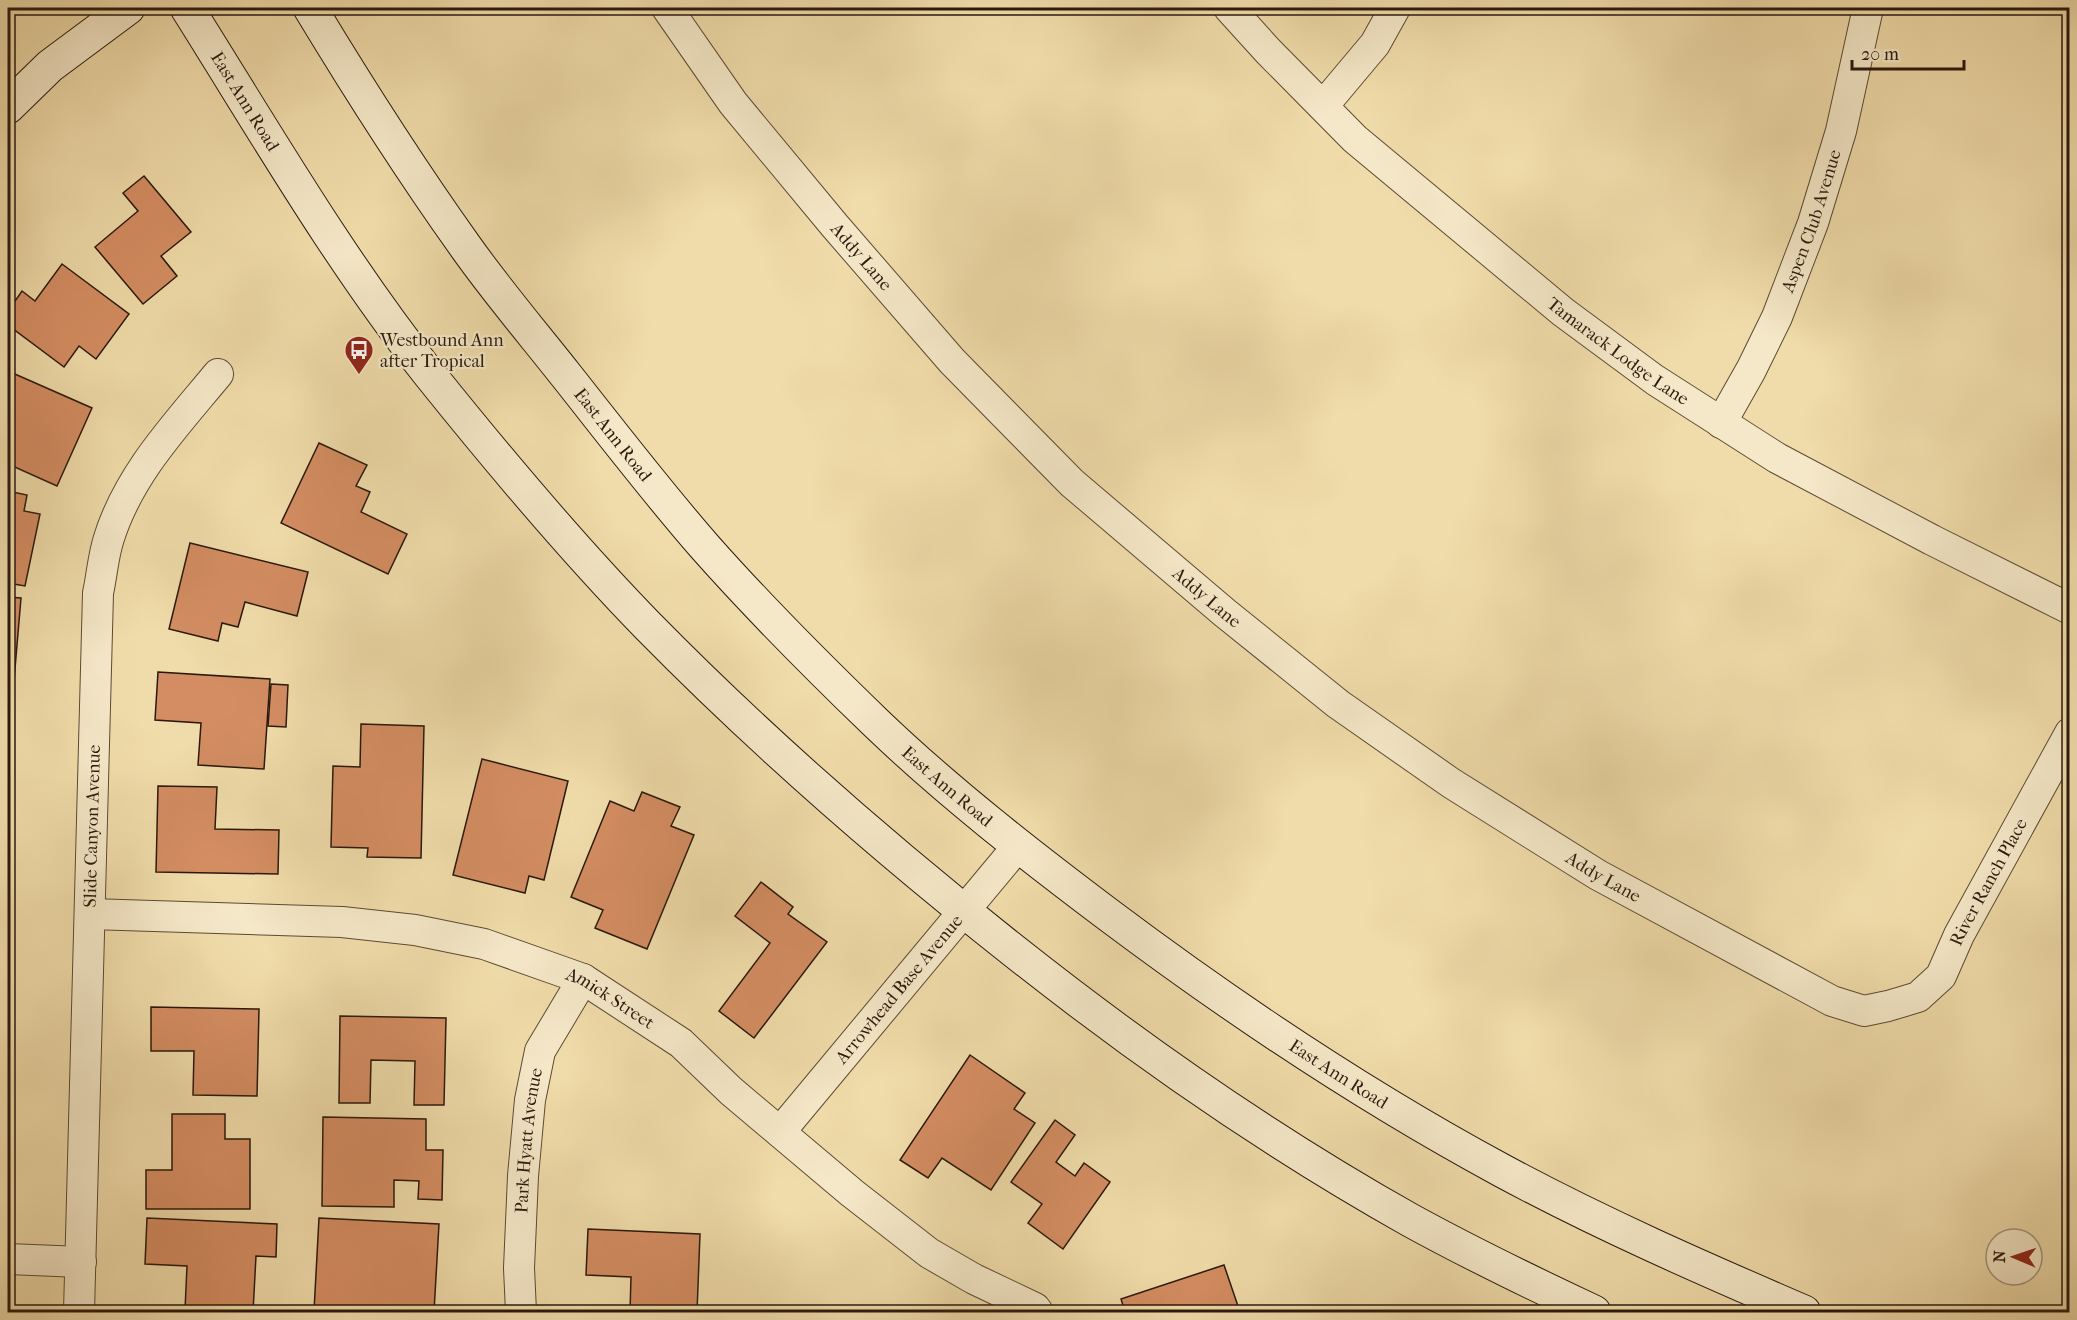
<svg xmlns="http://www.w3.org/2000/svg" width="2077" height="1320" font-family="'IM FELL French Canon',serif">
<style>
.building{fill:#d48d62;stroke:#2a190d;stroke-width:1.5}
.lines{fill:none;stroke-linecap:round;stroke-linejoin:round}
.street-casing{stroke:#5c4a34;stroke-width:32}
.secondary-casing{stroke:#2a190d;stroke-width:35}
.street{stroke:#f5e8c8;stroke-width:30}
.secondary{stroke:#f5e8c8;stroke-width:33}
.labels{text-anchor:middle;stroke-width:4.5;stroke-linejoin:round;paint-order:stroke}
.street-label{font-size:18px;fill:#2a190d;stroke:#f5e8c8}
.poi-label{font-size:18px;fill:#2a190d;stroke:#f5e8c8;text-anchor:start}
</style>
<rect width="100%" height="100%" fill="#f0dcaa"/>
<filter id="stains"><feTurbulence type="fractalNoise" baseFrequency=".00333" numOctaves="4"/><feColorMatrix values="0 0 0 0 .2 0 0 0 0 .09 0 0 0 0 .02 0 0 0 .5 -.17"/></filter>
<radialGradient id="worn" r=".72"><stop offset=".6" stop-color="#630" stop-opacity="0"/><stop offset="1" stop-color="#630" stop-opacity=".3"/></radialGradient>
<!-- building -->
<g class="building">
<polygon points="144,176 191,232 161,256 177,276 143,304 95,247 138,211 123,193"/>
<polygon points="62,264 129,314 96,359 79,346 64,367 8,325 8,311 22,291 35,301"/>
<polygon points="8,371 92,408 57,486 8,464"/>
<polygon points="319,443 367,465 356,486 370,492 361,512 407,534 388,574 281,523"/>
<polygon points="8,491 27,495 24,511 40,514 25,586 8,583"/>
<polygon points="190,543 308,572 297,616 245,602 238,627 222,623 218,641 169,629"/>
<polygon points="8,597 21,598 13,692 8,691"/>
<polygon points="158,672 270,679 264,769 198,765 201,723 155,720"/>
<polygon points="271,684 288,685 286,727 268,726"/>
<rect x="8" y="705" width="4" height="29"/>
<polygon points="361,724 424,726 421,858 367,857 368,848 331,847 333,766 360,767"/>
<polygon points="482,759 568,781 544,880 529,876 525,893 453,875"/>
<polygon points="8,771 11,771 10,799 8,799"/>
<polygon points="158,786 217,787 215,829 279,830 278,874 156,872"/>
<polygon points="642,792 680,807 671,826 694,835 647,949 595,928 603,910 571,897 610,801 634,811"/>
<polygon points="761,882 793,907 788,914 827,942 754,1038 719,1011 770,943 735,916"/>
<polygon points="151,1007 259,1009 257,1096 193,1095 194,1051 151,1051"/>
<polygon points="340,1016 446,1018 444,1105 414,1105 415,1061 371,1060 370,1103 339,1103"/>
<polygon points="970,1055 1025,1093 1014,1109 1035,1123 991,1190 942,1158 928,1178 900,1160"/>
<polygon points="172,1114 225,1114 225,1139 250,1139 250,1209 146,1209 146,1170 172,1170"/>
<polygon points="323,1117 426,1119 426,1150 443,1150 442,1200 418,1199 419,1181 394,1180 394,1207 322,1206"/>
<polygon points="1055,1120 1075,1135 1056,1162 1075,1176 1084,1163 1110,1182 1063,1249 1028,1223 1042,1204 1011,1182"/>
<polygon points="147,1218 277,1224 276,1257 256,1256 253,1312 185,1310 187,1266 145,1264"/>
<polygon points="319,1218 439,1224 434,1312 314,1311"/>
<polygon points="588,1229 700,1234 697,1312 630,1312 631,1277 586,1275"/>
<polygon points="1224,1265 1240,1312 1125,1312 1121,1299"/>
</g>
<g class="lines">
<!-- street casing -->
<g class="street-casing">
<g id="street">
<path id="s1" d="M667 8 733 103 835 226 952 361 1072 483 1225 613 1338 704 1451 783 1598 875 1832 1001 1864 1011 1888 1006 1918 997 1941 976 1959 935 2070 733"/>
<path id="s2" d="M1229 8 1268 51 1355 139 1563 312 1655 380 1777 458 1932 540 2070 609"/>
<polyline points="1323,106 1375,44 1395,8"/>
<path id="s3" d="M1721 423 1751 370 1777 317 1813 223 1841 131 1868 8"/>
<path id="s4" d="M90 914 342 922 415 930 484 944 583 979 681 1043 731 1091 852 1193 929 1253 974 1279 1035 1308 1038 1312"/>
<path id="s5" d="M780 1132 1018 846"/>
<polyline points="8,1259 81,1262"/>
<path id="s6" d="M79 1312 98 593C102 575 103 556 109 538 129 474 176 425 218 374"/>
<path id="s7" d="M521 1312 519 1268 523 1176 530 1100 540 1051 583 979"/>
</g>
</g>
<!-- secondary casing -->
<g class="secondary-casing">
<g id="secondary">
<path id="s8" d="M187 8C265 132 339 260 430 375 499 461 571 547 648 626 762 742 886 850 1014 951 1139 1050 1271 1142 1410 1220 1470 1253 1532 1283 1594 1312"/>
<path id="s9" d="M310 8C359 89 410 169 465 246 496 290 531 331 565 374 611 432 656 491 705 547 759 608 817 666 875 722 948 792 1029 855 1110 916 1234 1009 1364 1096 1501 1170 1599 1223 1702 1268 1804 1312"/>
<polyline points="8,107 50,66 128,8"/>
</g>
</g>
<!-- street -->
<use href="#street" class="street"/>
<!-- secondary -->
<use href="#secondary" class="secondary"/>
</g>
<!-- icons -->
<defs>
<g id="bus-pin" transform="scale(1.5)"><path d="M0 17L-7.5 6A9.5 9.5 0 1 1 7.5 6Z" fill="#8f2418" stroke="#f5e8c8"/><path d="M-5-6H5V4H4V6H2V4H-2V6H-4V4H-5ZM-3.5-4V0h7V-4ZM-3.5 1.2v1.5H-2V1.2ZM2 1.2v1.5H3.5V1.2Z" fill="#fff"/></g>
</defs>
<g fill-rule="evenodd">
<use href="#bus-pin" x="359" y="350"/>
</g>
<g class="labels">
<!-- street labels -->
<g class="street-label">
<text dy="6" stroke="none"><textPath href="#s8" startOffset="110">East Ann Road</textPath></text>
<text dy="6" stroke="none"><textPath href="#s3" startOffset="222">Aspen Club Avenue</textPath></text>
<text dy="6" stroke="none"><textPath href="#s1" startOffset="316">Addy Lane</textPath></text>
<text dy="6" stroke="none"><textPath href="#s2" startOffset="520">Tamarack Lodge Lane</textPath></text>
<text dy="6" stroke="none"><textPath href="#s9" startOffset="524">East Ann Road</textPath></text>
<text dy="6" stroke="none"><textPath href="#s1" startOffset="802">Addy Lane</textPath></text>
<text dy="6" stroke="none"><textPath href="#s9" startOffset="1010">East Ann Road</textPath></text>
<text dy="6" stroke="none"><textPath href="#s6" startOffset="486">Slide Canyon Avenue</textPath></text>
<text dy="6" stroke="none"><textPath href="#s1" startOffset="1288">Addy Lane</textPath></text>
<text dy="6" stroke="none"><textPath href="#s1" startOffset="1774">River Ranch Place</textPath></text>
<text dy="6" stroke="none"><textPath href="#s5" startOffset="186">Arrowhead Base Avenue</textPath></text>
<text dy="6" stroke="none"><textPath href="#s4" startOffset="534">Amick Street</textPath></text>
<text dy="6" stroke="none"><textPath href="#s9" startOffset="1496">East Ann Road</textPath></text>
<text dy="6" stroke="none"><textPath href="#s7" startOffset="172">Park Hyatt Avenue</textPath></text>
</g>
<!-- poi labels -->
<g class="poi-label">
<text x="380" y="346">Westbound Ann<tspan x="380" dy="21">after Tropical</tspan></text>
</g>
</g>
<!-- margin -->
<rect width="2077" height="1320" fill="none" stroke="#f0dcaa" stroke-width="30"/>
<rect x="9" y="9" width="2059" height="1302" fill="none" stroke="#2a190d" stroke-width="3"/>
<rect x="15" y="15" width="2047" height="1290" fill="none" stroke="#2a190d" stroke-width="1.5"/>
<!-- north arrow -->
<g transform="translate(2014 1257) rotate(272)"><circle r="28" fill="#f5e8c8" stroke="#a4957d" stroke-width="1.5"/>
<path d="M0-4.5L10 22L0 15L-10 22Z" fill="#8f2418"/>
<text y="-9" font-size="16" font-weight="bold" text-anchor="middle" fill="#2a190d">N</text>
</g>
<!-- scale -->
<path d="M1852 60v9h112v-9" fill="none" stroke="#2a190d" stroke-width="3"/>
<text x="1861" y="60" font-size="18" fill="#2a190d" stroke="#f5e8c8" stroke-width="4.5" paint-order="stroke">20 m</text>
<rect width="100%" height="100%" filter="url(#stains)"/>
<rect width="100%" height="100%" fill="url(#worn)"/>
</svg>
